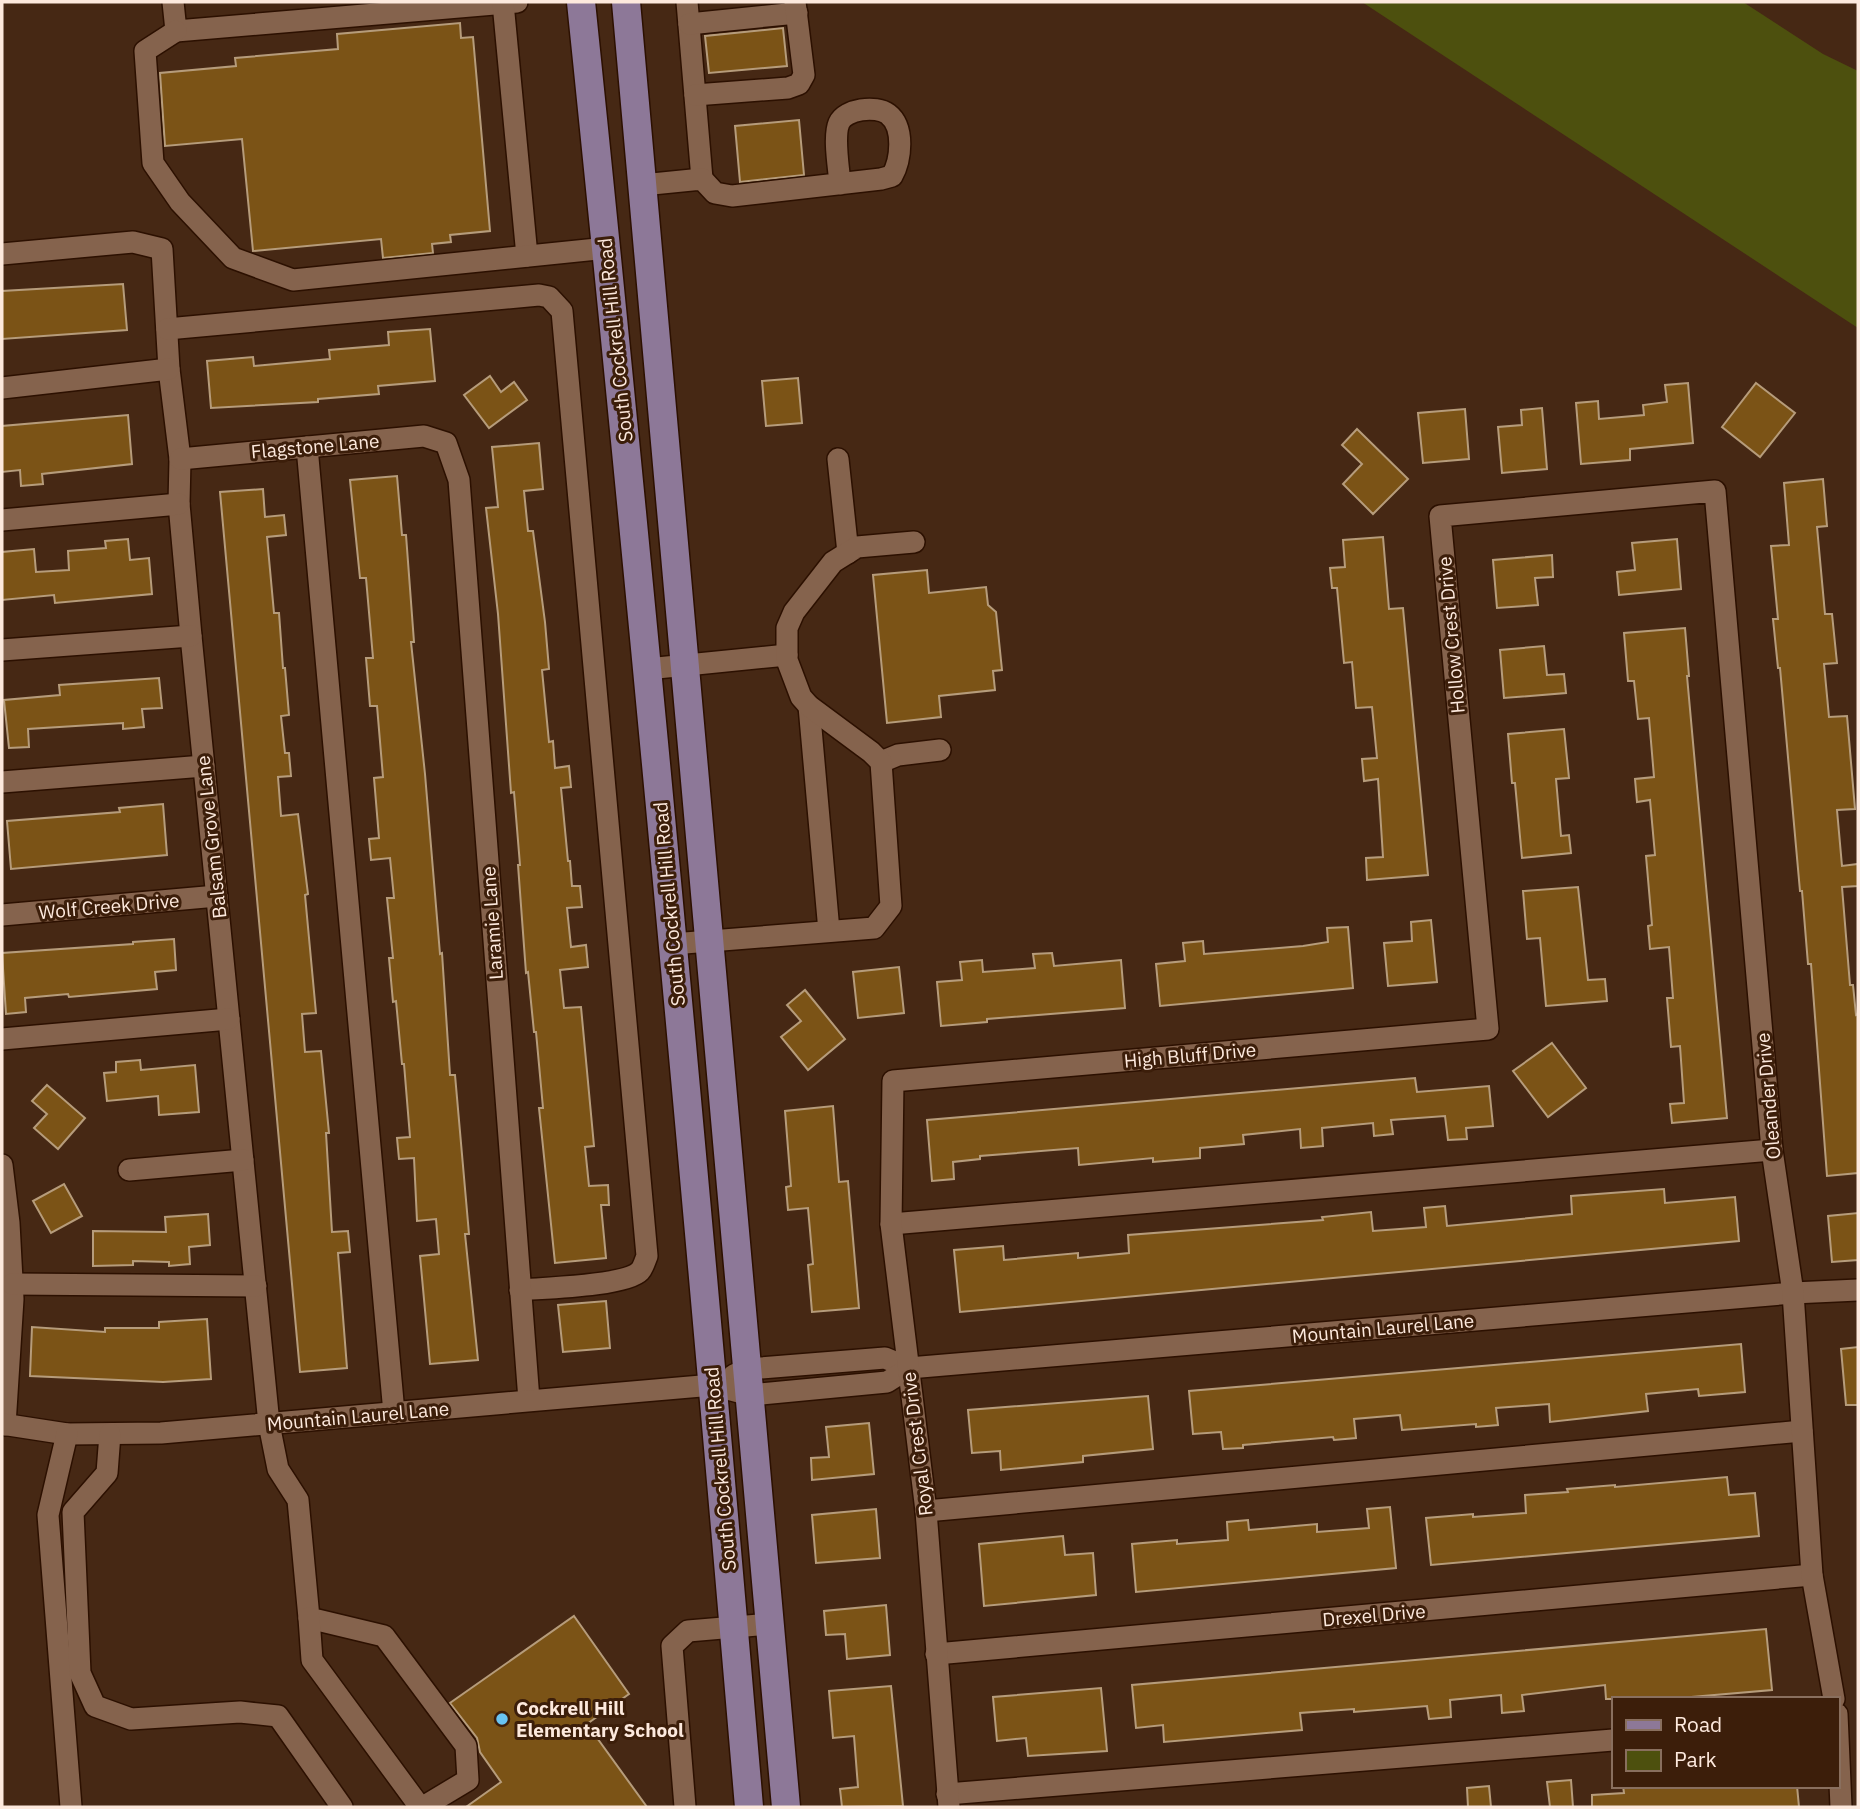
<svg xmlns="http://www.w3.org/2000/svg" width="1860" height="1809" font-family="'IBM Plex Sans',sans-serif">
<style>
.green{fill:#4d500e}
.building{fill:#7b5316;stroke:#b69c7b;stroke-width:2}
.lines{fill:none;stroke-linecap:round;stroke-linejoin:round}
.minor-casing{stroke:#2c1000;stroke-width:24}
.major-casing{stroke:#2c1000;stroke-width:31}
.minor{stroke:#85634d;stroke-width:21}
.major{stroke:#8d7898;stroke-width:28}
.poi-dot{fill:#69c3f1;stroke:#3c1e0a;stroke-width:2.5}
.labels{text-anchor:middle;stroke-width:6;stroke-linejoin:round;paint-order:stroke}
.street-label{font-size:19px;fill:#fde9dd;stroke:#3c1e0a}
.poi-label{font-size:19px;font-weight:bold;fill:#fde9dd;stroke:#3c1e0a;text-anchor:start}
</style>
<rect width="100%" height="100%" fill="#462814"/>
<!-- green -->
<polygon class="green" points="1362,2 1743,2 1823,54 1858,71 1858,328"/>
<!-- building -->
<g class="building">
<polygon points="460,23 461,38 473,37 490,231 450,235 451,242 432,244 433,253 383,258 381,239 253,251 242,139 165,146 160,73 236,66 235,58 338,49 337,34"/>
<polygon points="783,28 787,66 709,73 705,36"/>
<polygon points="799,120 804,175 740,182 735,126"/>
<polygon points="123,284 127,330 2,339 2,291"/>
<polygon points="430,329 435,381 378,386 379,394 318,399 318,402 211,408 207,361 253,357 254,366 330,359 329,350 389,345 388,332"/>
<polygon points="490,376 501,392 514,382 527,400 489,428 464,395"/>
<polygon points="798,378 802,423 766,426 762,381"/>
<polygon points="1688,383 1693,443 1630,449 1630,460 1581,464 1576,403 1598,401 1599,419 1644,415 1643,405 1667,402 1665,385"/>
<polygon points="1756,383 1795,413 1760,457 1722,427"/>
<polygon points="1542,408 1547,469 1502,473 1498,427 1522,425 1521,410"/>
<polygon points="1465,409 1469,459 1423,463 1418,413"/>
<polygon points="128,415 132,464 42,474 43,484 21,486 20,470 2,472 2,426"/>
<polygon points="1357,429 1408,479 1373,514 1343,484 1362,464 1342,445"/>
<polygon points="539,443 543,489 524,491 528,531 533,531 545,622 549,669 542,670 549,742 553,741 555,768 569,766 571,787 561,788 568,861 570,861 572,886 580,886 582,907 567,908 571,947 586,945 588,967 560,970 564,1008 581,1007 594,1146 585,1147 589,1186 608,1185 609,1205 601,1205 606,1258 555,1263 539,1108 543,1108 536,1032 534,1032 528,972 526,973 518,865 520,865 514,792 511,793 498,614 486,508 498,507 492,447"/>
<polygon points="397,476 402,535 406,535 414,642 411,642 425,774 440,954 442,953 450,1075 455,1075 469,1234 465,1234 478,1360 430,1364 420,1256 439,1254 436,1219 417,1221 414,1158 399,1159 397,1138 410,1137 404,1064 402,1064 396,1001 393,1002 389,958 393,958 387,898 394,898 390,858 371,860 369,839 379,838 374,778 383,777 377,706 370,706 366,658 373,658 366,578 360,578 350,480"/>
<polygon points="1823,479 1827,526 1817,527 1825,614 1832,614 1837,663 1824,664 1829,717 1847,716 1855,809 1837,810 1842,866 1858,864 1858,886 1842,887 1850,985 1853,985 1856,1015 1858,1014 1858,1173 1827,1176 1811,964 1808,964 1802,891 1800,891 1780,668 1778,668 1773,619 1778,619 1771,546 1789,545 1784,483"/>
<polygon points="263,489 265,517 284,515 286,535 267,537 274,613 279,613 283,668 285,668 289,715 281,716 285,753 289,753 291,776 278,777 281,816 298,814 308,894 305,895 316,1013 302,1014 305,1052 321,1051 329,1133 326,1133 332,1232 348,1231 350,1252 338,1253 347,1368 300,1372 220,492"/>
<polygon points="1383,537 1389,609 1403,608 1428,875 1367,880 1366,858 1383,857 1378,779 1364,781 1362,759 1377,758 1372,707 1356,708 1352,662 1344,663 1337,588 1332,588 1330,568 1345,567 1343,540"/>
<polygon points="128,539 130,560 149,558 152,594 55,603 54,595 2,600 2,552 34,549 36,572 69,570 68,551 106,548 105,541"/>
<polygon points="1677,539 1681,589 1619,595 1617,572 1635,570 1632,543"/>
<polygon points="1552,555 1553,577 1535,578 1538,605 1497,608 1493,560"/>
<polygon points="927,570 929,593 986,587 988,605 996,612 1002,670 993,671 995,690 939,696 941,717 887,723 873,575"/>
<polygon points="1685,628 1689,676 1687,676 1727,1118 1672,1123 1670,1104 1684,1103 1680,1046 1671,1047 1667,998 1673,998 1669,947 1650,949 1648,926 1652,925 1646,856 1655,855 1650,800 1637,802 1635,779 1654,777 1649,718 1638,719 1634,681 1628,681 1624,633"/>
<polygon points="1544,646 1547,675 1564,674 1566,693 1504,698 1500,650"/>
<polygon points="159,678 162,708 142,709 144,727 123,729 123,723 28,729 29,747 9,748 4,700 60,695 59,685"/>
<polygon points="1564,729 1569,778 1556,779 1561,836 1569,835 1571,853 1522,858 1515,783 1512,783 1508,734"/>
<polygon points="163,804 167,855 11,869 7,821 120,812 119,808"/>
<polygon points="1578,887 1588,980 1605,979 1607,1001 1546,1006 1540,938 1527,939 1523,891"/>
<polygon points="1431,920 1437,982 1388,986 1384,943 1412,941 1411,922"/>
<polygon points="1348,927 1353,988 1160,1006 1156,964 1185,961 1183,943 1203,941 1204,954 1303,946 1328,942 1327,928"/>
<polygon points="174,939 176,970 155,972 157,989 69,997 68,994 25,998 26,1012 6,1014 2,953 133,944 133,942"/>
<polygon points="1052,953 1054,966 1121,960 1125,1008 987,1019 987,1022 941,1026 937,982 962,980 960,962 982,960 983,972 1035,968 1033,954"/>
<polygon points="899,967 904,1013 858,1018 853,972"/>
<polygon points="805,990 845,1039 808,1070 781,1037 801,1021 787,1005"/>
<polygon points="1552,1043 1586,1088 1548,1117 1513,1071"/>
<polygon points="140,1060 141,1070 195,1065 199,1112 159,1115 158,1096 107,1101 104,1073 116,1072 116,1062"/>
<polygon points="1415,1078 1417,1092 1489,1086 1493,1126 1466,1128 1467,1139 1448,1140 1445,1116 1391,1120 1393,1134 1374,1136 1373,1123 1322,1128 1323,1146 1301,1148 1300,1129 1243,1135 1244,1144 1200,1148 1200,1158 1153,1162 1153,1158 1079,1165 1078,1148 980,1156 980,1159 953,1162 954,1179 932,1181 927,1120"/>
<polygon points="47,1085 85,1118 58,1149 34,1128 47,1114 32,1101"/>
<polygon points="833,1106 839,1182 848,1181 859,1308 812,1312 808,1265 813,1264 808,1208 788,1210 786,1187 791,1186 785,1111"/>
<polygon points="64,1184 82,1216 51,1233 33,1201"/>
<polygon points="1664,1189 1665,1203 1735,1197 1739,1241 960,1312 954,1250 1003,1246 1004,1260 1078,1253 1078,1258 1129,1253 1128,1235 1323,1220 1322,1217 1371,1212 1373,1231 1426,1227 1424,1208 1445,1206 1447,1226 1572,1214 1571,1196"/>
<polygon points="1858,1213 1858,1260 1832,1262 1828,1216"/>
<polygon points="208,1214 210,1245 189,1247 190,1264 169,1266 169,1262 133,1261 133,1265 93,1266 93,1231 166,1232 165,1217"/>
<polygon points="606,1301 610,1348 563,1352 558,1305"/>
<polygon points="207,1319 211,1379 163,1382 30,1376 32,1327 105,1332 105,1328 159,1328 159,1322"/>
<polygon points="1741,1344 1745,1392 1699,1396 1698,1389 1646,1394 1648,1411 1550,1422 1549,1404 1496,1408 1498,1425 1476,1427 1476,1424 1402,1430 1400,1415 1354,1419 1356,1438 1334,1440 1333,1437 1243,1445 1243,1448 1223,1449 1221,1432 1193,1434 1189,1391"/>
<polygon points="1858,1347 1858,1405 1846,1405 1841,1349"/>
<polygon points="1148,1396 1153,1449 1083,1456 1083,1462 1001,1470 1000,1451 972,1453 968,1410"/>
<polygon points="869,1423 874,1474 812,1480 811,1458 829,1457 826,1427"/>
<polygon points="1727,1477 1729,1495 1755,1493 1759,1536 1431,1565 1426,1518 1473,1514 1473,1517 1526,1513 1525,1495 1568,1492 1567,1489 1615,1485 1615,1487"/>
<polygon points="1390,1507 1396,1568 1136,1592 1132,1544 1177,1540 1177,1544 1228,1540 1227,1522 1248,1520 1249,1530 1317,1524 1317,1532 1369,1528 1367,1509"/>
<polygon points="876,1509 880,1558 816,1563 812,1515"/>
<polygon points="1063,1536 1065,1555 1093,1553 1096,1595 984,1606 979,1544"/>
<polygon points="886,1605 890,1655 847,1659 845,1634 826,1635 824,1611"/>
<polygon points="574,1616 629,1694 587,1724 647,1807 466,1807 501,1782 480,1752 477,1738 450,1703"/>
<polygon points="1766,1629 1772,1690 1668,1699 1606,1699 1605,1685 1522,1695 1524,1711 1502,1713 1501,1695 1450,1700 1451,1717 1429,1719 1427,1706 1354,1712 1354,1709 1300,1713 1302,1730 1164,1742 1163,1725 1136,1728 1132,1685"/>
<polygon points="891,1686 903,1806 842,1807 840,1789 858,1787 854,1736 833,1738 829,1691"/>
<polygon points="1101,1688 1107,1751 1028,1756 1026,1738 997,1741 993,1697"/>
<polygon points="1571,1780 1573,1807 1550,1807 1547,1782"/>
<polygon points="1489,1786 1491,1807 1468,1807 1467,1788"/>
<polygon points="1623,1786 1797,1786 1799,1807 1592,1807 1592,1795 1624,1793"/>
</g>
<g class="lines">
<!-- minor casing -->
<g class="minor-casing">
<g id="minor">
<polyline points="173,2 176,31 517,2"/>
<polyline points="687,2 702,179"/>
<polyline points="503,3 527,256"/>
<polyline points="689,24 797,13"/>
<polyline points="176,31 145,51 153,163 180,202 233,258 293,280 607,248"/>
<polyline points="695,95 788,88 799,84 804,75 795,2"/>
<path d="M642 185 702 179 715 193 732 196 881 179 892 176C901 160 905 127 888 114 876 105 845 109 839 123 833 137 839 169 840 184"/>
<polyline points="2,254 133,242 162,249 169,369 180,459 179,504 191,636 269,1424 278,1469 298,1500 309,1618 384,1636 466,1746 468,1780 423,1807"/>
<path d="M167 329 539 295 549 297 562 311 647 1256C645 1261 643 1268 640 1271 626 1286 543 1288 520 1290"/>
<polyline points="2,388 169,369"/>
<polyline points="307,447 394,1413"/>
<polyline points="180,459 424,436 446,443 459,480 529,1400"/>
<polyline points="838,459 848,553"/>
<polyline points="2,520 179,504"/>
<polyline points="2,650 191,636"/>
<polyline points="647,669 787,655"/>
<polyline points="809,706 829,931"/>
<polyline points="881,762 898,755 940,750"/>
<polyline points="2,782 204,766"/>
<polyline points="2,915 217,896"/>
<polyline points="672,944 874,928 891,906 881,762 871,752 809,706 801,697 787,660 787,628 794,612 833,562 857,547 914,542"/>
<polyline points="2,1039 229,1019"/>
<polyline points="2,1165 9,1223 13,1299 5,1425"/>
<polyline points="129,1170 243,1160"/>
<polyline points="891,1224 1772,1150"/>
<polyline points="12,1284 256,1286"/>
<polyline points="734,1375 748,1369 885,1358 909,1368"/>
<polyline points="2,1424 67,1434 161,1433 713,1385 750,1395 887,1382 909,1368 1793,1293 1858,1290"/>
<polyline points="67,1434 48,1515 71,1807"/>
<polyline points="110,1434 107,1473 73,1512 80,1673 95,1706 131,1719 240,1712 278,1716 342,1807"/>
<polyline points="926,1511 1802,1431"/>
<polyline points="309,1618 312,1660 420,1807"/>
<polyline points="936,1654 1812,1575"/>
<polyline points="1837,1714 1841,1807"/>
<polyline points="947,1794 1613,1740"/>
<polyline points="685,1807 672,1646 688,1631 770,1624"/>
<polyline points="949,1807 926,1511 891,1224 893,1081 1488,1029 1440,516 1715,491 1772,1150 1793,1293 1812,1575 1834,1699"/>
</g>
</g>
<!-- major casing -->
<g class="major-casing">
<g id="major">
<path d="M581 2C643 603 698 1205 749 1807"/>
<polyline points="626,2 786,1807"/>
</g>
</g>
<!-- minor -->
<use href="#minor" class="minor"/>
<!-- major -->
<use href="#major" class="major"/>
</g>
<!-- markers -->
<circle class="poi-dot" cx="502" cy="1719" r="7"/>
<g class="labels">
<!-- street labels -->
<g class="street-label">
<text transform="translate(615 340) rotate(-96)" y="7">South Cockrell Hill Road</text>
<text transform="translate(315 446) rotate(-5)" y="7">Flagstone Lane</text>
<text transform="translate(1451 635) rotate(-95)" y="7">Hollow Crest Drive</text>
<text transform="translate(211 837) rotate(-96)" y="7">Balsam Grove Lane</text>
<text transform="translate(669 904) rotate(-95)" y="7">South Cockrell Hill Road</text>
<text transform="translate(109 906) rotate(-5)" y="7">Wolf Creek Drive</text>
<text transform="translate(492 923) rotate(-94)" y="7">Laramie Lane</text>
<text transform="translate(1190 1055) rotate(-5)" y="7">High Bluff Drive</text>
<text transform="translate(1768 1096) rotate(-95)" y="7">Oleander Drive</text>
<text transform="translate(1383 1328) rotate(-5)" y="7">Mountain Laurel Lane</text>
<text transform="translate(358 1416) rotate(-5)" y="7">Mountain Laurel Lane</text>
<text transform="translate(917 1444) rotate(-97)" y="7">Royal Crest Drive</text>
<text transform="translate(720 1469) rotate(-95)" y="7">South Cockrell Hill Road</text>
<text transform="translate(1374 1615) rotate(-5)" y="7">Drexel Drive</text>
</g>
<!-- poi labels -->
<g class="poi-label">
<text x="516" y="1715">Cockrell Hill<tspan x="516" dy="22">Elementary School</tspan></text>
</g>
</g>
<!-- border -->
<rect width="1860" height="1809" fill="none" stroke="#fde9dd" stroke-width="7"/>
<!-- legend -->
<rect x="1612" y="1697" width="228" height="91" fill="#3c1e0a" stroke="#896f5e" stroke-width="2"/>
<rect x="1626" y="1720" width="35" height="10" fill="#8d7898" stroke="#896f5e" stroke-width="2"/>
<text x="1674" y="1732" font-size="21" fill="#fde9dd">Road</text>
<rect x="1626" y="1750" width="35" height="21" fill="#4d500e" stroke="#896f5e" stroke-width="2"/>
<text x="1674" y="1767" font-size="21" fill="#fde9dd">Park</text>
</svg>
